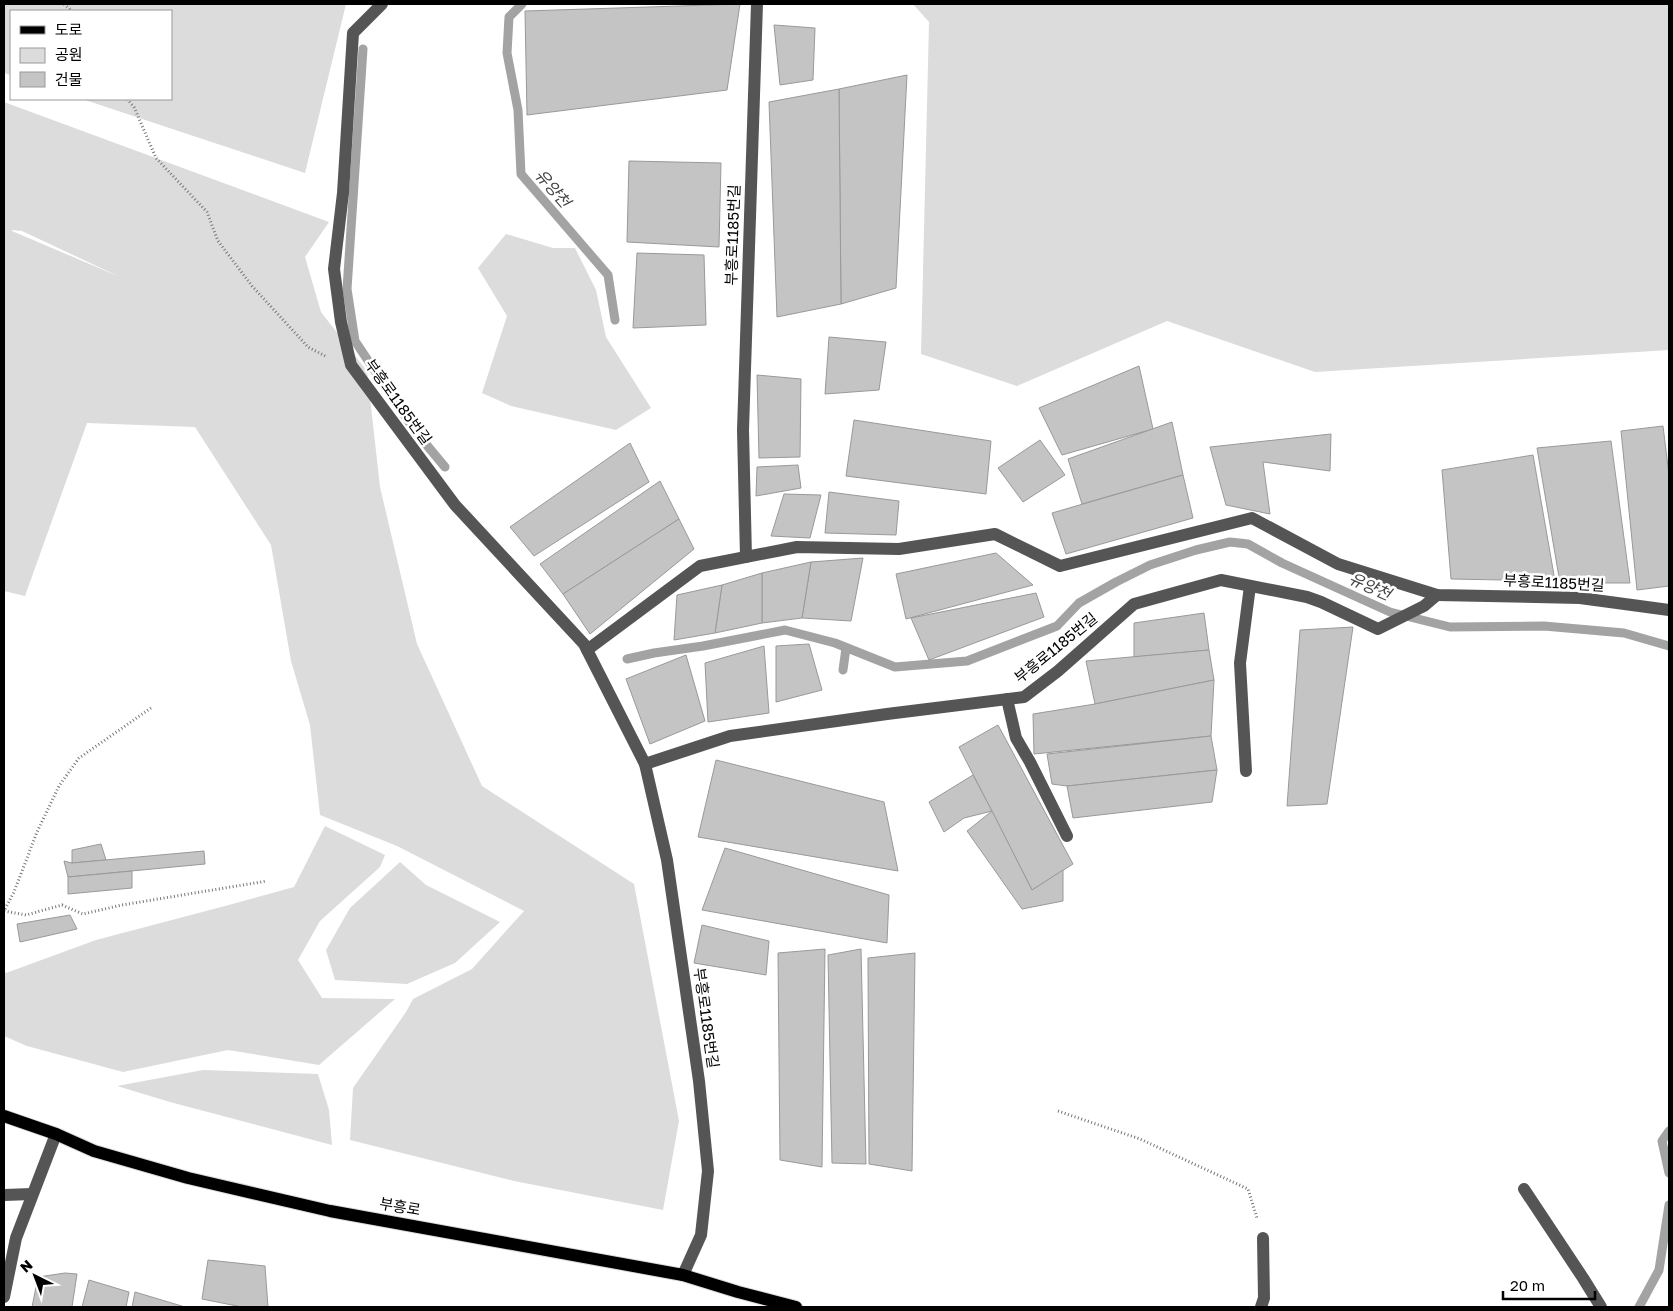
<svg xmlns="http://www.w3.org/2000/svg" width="1673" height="1311" font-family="'Golos Text','Noto Sans KR',sans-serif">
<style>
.green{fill:#dcdcdc;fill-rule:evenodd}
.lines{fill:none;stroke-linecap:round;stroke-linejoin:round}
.stream{stroke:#a3a3a3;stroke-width:9}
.building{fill:#c4c4c4;stroke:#999}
.major-casing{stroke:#dbdbdb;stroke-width:14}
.path{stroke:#777;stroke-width:3;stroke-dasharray:1 2.5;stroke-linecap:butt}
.minor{stroke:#555;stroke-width:12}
.major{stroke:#000;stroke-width:12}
.labels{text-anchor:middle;stroke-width:5;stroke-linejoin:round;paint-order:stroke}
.street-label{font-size:15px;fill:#000;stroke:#fff}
.water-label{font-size:16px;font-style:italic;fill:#444;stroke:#fff}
</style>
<rect width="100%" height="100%" fill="#fff"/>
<!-- green -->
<g class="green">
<polygon points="4,4 346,4 305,173 82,99 171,99 171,11 11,11 11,75 4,73"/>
<polygon points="913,4 1669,4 1669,350 1315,372 1167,321 1017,386 921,354 929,22"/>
<path d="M4 102 329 222 305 257 321 312 367 371 380 487 417 644 482 786 634 884 679 1121 663 1210 514 1181 350 1140 353 1088 406 1012 413 999 472 969 524 911 397 846 320 815 310 725 291 661 271 545 195 427 87 423 25 596 4 591ZM12 230 22 231 120 277 12 231Z"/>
<polygon points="506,234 553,248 575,248 596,290 606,337 651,408 616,430 511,406 482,393 507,316 478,268"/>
<polygon points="325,826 385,855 380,867 320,921 298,960 322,998 395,999 319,1065 228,1050 123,1072 27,1046 4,1036 4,972 6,973 96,940 225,906 294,887"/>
<polygon points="400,862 426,885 500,922 455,963 407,984 335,980 326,950 350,908"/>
<polygon points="203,1070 318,1074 329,1110 332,1145 170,1102 117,1086"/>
</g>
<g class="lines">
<!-- stream -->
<g class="stream">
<polyline points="522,4 509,17 507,53 518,110 521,174 608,275 615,320"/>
<polyline points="363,49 347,289 355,341 415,431 445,467"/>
<polyline points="627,659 654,653 703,646 785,630 835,643 895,667 967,661 1057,626 1079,603 1116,582 1150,565 1196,550 1230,542 1248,544 1282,563 1390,612 1450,627 1544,626 1624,633 1669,646"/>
<polyline points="843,670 846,648"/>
<polyline points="1669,1131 1662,1141 1669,1173"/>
<polyline points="1639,1307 1659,1270 1669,1205"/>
</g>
</g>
<!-- building -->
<g class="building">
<polygon points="740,4 727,90 527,115 525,11"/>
<polygon points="774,25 815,28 813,80 780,85"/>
<polygon points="907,75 896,288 841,304 839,89"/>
<polygon points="839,89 841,304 777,317 769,102"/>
<polygon points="629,161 721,163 719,247 627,242"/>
<polygon points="637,253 704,255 706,325 633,328"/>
<polygon points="829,337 886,342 879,390 825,394"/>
<polygon points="1139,366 1153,429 1062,455 1039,408"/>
<polygon points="757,375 801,379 800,457 759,458"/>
<polygon points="854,420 991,441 986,494 846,476"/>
<polygon points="1172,422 1183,475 1082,504 1068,459"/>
<polygon points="1663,426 1669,475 1669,586 1637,590 1621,431"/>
<polygon points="1331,434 1330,471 1263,462 1270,514 1226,505 1210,447"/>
<polygon points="1040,440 1065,475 1023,502 998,468"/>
<polygon points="1611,441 1630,583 1560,583 1537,448"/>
<polygon points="630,443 649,482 534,556 510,527"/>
<polygon points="1533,455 1555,581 1451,579 1442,470"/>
<polygon points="798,465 801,488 756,496 757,467"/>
<polygon points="1183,475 1193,518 1066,554 1052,513"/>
<polygon points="660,481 679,519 563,594 540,564"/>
<polygon points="829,492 899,501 896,535 825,533"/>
<polygon points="784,494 821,495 810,538 771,536"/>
<polygon points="679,519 694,549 590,634 563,594"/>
<polygon points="996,553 1033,585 906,619 896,574"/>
<polygon points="863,558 851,621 802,618 811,562"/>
<polygon points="811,562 802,618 762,623 762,573"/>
<polygon points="762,573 762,623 715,633 722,585"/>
<polygon points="722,585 715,633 674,640 677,595"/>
<polygon points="1036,593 1044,617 929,660 911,618"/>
<polygon points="1204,613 1209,650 1134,657 1134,623"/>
<polygon points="1353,627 1327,804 1287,806 1300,630"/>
<polygon points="809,644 822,690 776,702 776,646"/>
<polygon points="764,646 769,713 708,722 705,663"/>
<polygon points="1209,650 1214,680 1095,704 1086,661"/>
<polygon points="686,655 705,721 650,744 626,679"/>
<polygon points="1214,680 1211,736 1034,754 1033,714 1095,704"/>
<polygon points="998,725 1073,864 1032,890 959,747"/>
<polygon points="1211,736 1217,770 1067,786 1052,784 1047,754"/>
<polygon points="716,760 884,802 898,871 698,837"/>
<polygon points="1217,770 1212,802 1073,818 1067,786"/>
<polygon points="973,775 992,811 964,818 944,832 929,802"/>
<polygon points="992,811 1032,890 1063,870 1063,901 1022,909 967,831"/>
<polygon points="101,844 106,860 72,863 72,850"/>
<polygon points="725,848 889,895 887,943 702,910"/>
<polygon points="204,851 205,864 68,877 64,861 72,863"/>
<polygon points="132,871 132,888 68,894 68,877"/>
<polygon points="70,915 77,929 20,942 17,924"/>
<polygon points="702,925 769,941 766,975 694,963"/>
<polygon points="825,949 822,1167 780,1160 778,953"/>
<polygon points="861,949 866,1164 832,1163 828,955"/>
<polygon points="915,953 912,1171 869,1164 868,958"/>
<polygon points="208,1260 265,1266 268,1307 242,1307 202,1299"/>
<polygon points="65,1273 77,1274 72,1307 32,1307 38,1277"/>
<polygon points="89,1280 129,1292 126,1307 82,1307"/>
<polygon points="135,1292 185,1307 132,1307"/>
</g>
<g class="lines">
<!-- major casing -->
<g class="major-casing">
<polyline id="major" points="4,1116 56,1134 94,1151 188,1178 330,1211 683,1275 738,1292 796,1307"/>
</g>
<!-- path -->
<g class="path">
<polyline points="64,4 72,11"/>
<polyline points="127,99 134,107 156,158 207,212 218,241 252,286 308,347 327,357"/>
<polyline points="151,708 79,758 59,786 37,832 14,892 4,911 26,915 62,905 83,914 122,905 267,881"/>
<polyline points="1058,1111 1140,1139 1248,1189 1257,1218"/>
</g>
<!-- minor -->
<g class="minor">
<polyline points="382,4 353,33 343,193 334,269 341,322 351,365 455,505 584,644 645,764 667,860 699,1081 708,1171 701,1235 683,1275"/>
<polyline points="746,557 743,430 757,4"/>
<polyline points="587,650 700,566 797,547 899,549 995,534 1060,566 1252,518 1338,564 1437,595 1580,598 1669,610"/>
<polyline points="1007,699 1016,738 1030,762 1067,836"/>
<polyline points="645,764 730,736 887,714 1024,697 1058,671 1134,604 1221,580 1307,597 1321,602 1378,629 1424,606 1437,595"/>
<polyline points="1246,771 1240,663 1250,586"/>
<polyline points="1524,1189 1583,1278 1601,1307"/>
<polyline points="4,1195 32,1194"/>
<polyline points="4,1297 16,1238 56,1134"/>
<polyline points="1261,1307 1264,1298 1263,1238"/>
</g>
<!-- major -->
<use href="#major" class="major"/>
</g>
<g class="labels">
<!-- street labels -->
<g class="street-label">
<text transform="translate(733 235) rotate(-88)" y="5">부흥로1185번길</text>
<text transform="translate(398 402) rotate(54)" y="5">부흥로1185번길</text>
<text transform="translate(1554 583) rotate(3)" y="5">부흥로1185번길</text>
<text transform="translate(1056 648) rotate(-39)" y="5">부흥로1185번길</text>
<text transform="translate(706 1018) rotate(82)" y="5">부흥로1185번길</text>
<text transform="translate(400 1207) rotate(10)" y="5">부흥로</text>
</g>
<!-- water labels -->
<g class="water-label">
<text transform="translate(553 188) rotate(49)" y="6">유양천</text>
<text transform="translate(1370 586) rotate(24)" y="6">유양천</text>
</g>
</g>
<!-- border -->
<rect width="1673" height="1311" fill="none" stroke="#000000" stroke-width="10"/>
<!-- legend -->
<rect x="10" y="10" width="162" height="90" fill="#ffffff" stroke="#999999"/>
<rect x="20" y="26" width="25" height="8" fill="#000000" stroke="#999999"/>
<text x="55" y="35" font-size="15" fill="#000000">도로</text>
<rect x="20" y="48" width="25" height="15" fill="#dcdcdc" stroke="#999999"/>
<text x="55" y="60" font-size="15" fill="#000000">공원</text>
<rect x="20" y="72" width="25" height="15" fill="#c4c4c4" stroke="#999999"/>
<text x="55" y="85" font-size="15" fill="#000000">건물</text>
<!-- north arrow -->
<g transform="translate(35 1276) rotate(318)" stroke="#ffffff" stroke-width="4" paint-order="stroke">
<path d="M0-4L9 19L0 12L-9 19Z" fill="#000000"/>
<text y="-8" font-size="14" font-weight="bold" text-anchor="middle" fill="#000000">N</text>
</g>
<!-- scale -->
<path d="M1503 1291v8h92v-8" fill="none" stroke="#000000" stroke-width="2.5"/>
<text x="1510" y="1291" font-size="15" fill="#000000" stroke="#ffffff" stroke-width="4" paint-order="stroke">20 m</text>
</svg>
